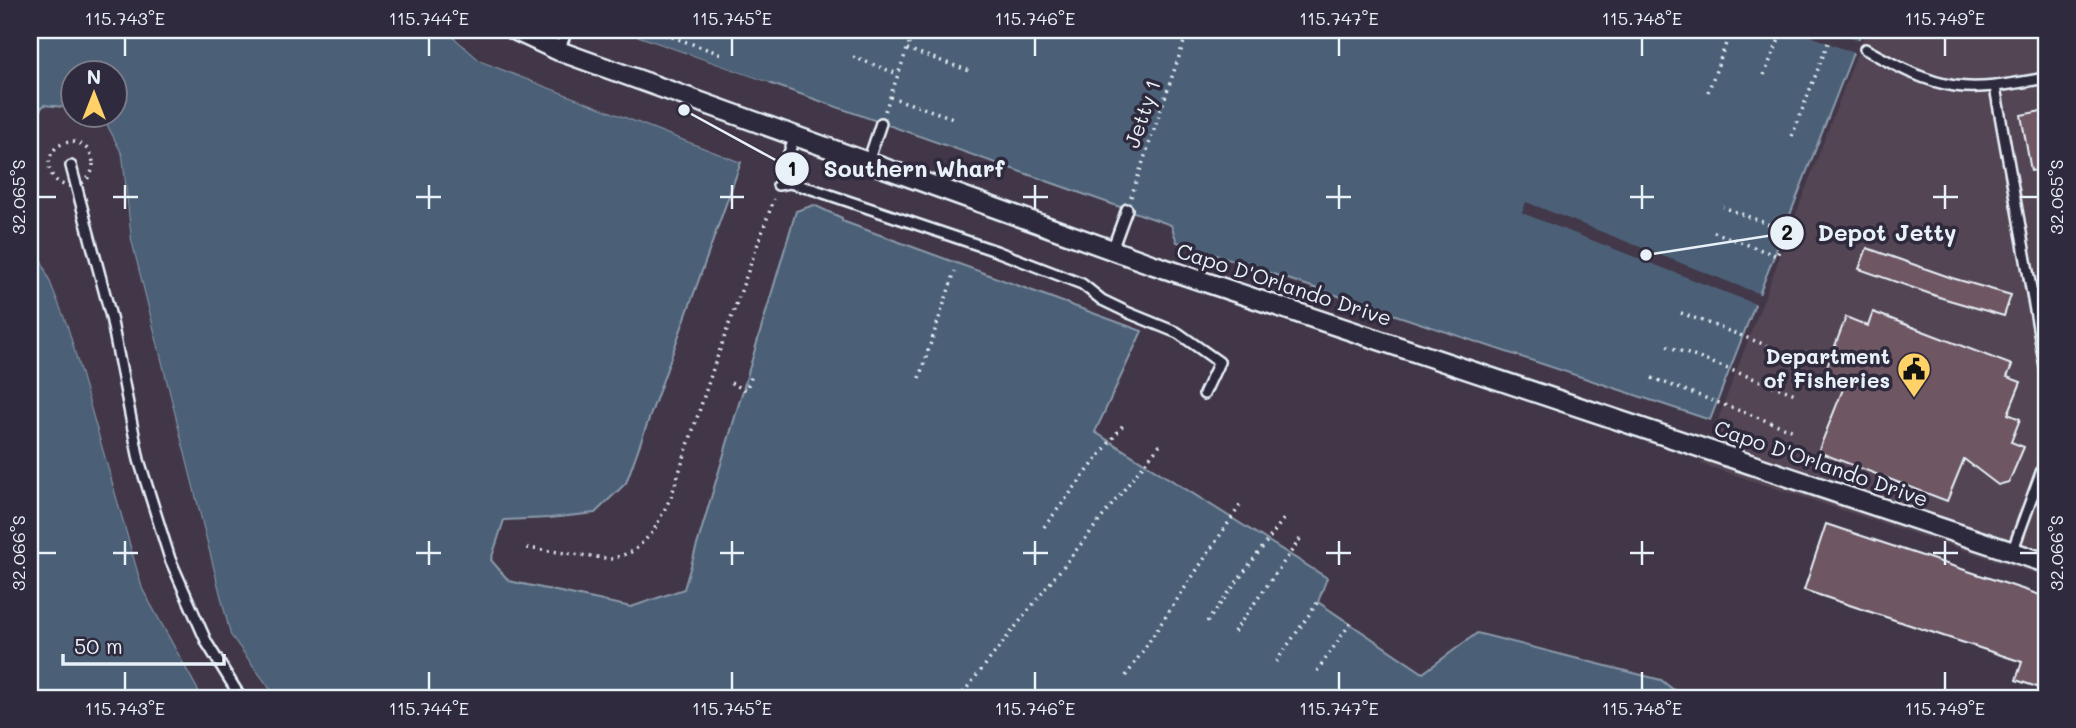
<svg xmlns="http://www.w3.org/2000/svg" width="2076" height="728" font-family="Mali,sans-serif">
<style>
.built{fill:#524453}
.water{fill:#4c6077;stroke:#8a9aab;stroke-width:2}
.pier{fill:#423748}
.building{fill:#6e5662;stroke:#e8f1f8;stroke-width:2}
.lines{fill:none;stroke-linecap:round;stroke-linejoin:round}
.service-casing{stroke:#e8f1f8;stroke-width:14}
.minor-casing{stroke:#e8f1f8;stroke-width:23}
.path{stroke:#e8f1f8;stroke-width:3.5;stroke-dasharray:2 5;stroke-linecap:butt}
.service{stroke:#2f2a3d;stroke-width:9}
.minor{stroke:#2f2a3d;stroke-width:18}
.ticks{fill:none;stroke:#e8f1f8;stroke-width:2.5}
.labels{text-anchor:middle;stroke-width:7;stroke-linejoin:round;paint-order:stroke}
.street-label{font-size:21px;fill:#e8f1f8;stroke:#2f2a3d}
.poi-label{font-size:21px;font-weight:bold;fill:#e8f1f8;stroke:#2f2a3d;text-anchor:end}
.leader{fill:none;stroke:#e8f1f8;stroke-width:2.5}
.callout-dot{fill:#e8f1f8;stroke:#2f2a3d;stroke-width:2.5}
.mark-label{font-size:21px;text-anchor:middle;font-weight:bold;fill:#111}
.callout-label{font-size:23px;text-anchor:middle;font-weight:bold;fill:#e8f1f8;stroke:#2f2a3d;stroke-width:7;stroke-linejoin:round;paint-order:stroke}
.neatline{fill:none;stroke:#e8f1f8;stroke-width:2.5}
.ticks-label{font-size:18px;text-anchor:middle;fill:#e8f1f8}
</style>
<rect width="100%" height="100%" fill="#423748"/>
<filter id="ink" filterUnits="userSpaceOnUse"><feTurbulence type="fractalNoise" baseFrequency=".0143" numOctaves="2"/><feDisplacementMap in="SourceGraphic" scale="14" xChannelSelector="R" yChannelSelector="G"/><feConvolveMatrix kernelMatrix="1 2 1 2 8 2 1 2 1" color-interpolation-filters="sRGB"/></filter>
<g filter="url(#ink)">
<!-- built -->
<polygon class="built" points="1866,30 2046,30 2046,577 1701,464"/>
<!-- water -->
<g class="water">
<polygon points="30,30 446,30 481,61 741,162 626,483 595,513 550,518 504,520 491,560 509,581 631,607 684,589 796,211 814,205 842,218 842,221 1142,331 1095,432 1327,578 1318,602 1423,673 1477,633 1661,680 1684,698 276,698 230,635 131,240 122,155 102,116 116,116 116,74 74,74 73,108 44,105 30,121"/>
<polygon points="619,30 1862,30 1710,420 1177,242 1171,225"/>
<polygon points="30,230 68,326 143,589 203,698 30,698"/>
</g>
<!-- pier -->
<g class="pier">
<polygon points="446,30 451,30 482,58 742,159 741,162 481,61"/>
<polygon points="616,30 619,30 770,83 768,86 618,33"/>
<polygon points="1795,30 1834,30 1861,41 1856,54"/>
<polygon points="98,116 102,116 122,155 131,240 230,635 276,698 272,698 227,636 127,241 118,156"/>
<polygon points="1526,202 1762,295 1758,305 1522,213"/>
<polygon points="30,226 33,229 71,325 146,587 207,698 203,698 143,589 68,326 30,230"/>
</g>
<!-- building -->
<g class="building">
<polygon points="2046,110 2046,169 2031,171 2021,115"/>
<polygon points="1867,248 1952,278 2011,295 2004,316 1942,298 1859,269"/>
<polygon points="1873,312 2012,365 2007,377 2021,382 2008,414 2020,419 2011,442 2024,447 2009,482 1998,485 1964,459 1947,501 1818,452 1843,389 1822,380 1846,317 1868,326"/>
<polygon points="1826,524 2046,597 2046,690 2016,680 2022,662 1804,590"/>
</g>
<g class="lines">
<!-- service casing -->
<g class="service-casing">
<g id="service">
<path d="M1865 49C1893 64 1922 81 1955 86 1985 90 2016 83 2046 78"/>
<polyline points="559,51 567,30"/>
<polyline points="1995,87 2046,372"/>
<polyline points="868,162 881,123"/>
<polyline points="71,166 111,317 139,460 170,559 207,643 241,698"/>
<polyline points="784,167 795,136"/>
<polyline points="778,185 789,183 812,189 996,251 1082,284 1102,300 1129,313 1178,333 1219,362 1204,394"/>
<polyline points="1112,250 1127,209"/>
<polyline points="2012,552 2046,459"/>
</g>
</g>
<!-- minor casing -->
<g class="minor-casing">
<polyline id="minor" points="514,30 559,51 1151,264 2046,563"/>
</g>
<!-- path -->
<g class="path">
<polyline points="652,30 724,55"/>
<polyline points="907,49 970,71"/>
<polyline points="853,57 898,74"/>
<polyline points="1764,75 1783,30"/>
<polyline points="1708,92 1731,30"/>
<polyline points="890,97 956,119"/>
<polyline points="885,111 914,30"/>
<polyline points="1792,136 1828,43"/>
<circle cx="71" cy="164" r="22"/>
<polyline points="1131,197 1188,30"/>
<polyline points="1714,232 1777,256 1786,231 1723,207"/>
<polyline points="1681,313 1803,359"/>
<polyline points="1667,346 1795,394"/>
<polyline points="919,378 955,271"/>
<polyline points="1652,378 1794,431"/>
<polyline points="731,383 746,390 753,373"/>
<polyline points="1044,527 1123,425"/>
<polyline points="527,548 612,559 634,551 653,532 671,497 714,366 774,199"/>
<polyline points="1207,622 1285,517"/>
<polyline points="1234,632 1303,535"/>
<polyline points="1276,662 1320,599"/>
<polyline points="1317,671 1352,621"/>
<polyline points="1126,676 1241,504"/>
<polyline points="963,693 1161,443"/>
</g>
<!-- service -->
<use href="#service" class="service"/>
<!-- minor -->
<use href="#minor" class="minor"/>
</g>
</g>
<!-- ticks -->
<path class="ticks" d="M125 38V56M429 38V56M732 38V56M1035 38V56M1339 38V56M1642 38V56M1945 38V56M125 185V209M429 185V209M732 185V209M1035 185V209M1339 185V209M1642 185V209M1945 185V209M38 197H56M113 197H138M416 197H441M720 197H744M1023 197H1048M1326 197H1351M1630 197H1654M1933 197H1958M2020 197H2038M125 541V565M429 541V565M732 541V565M1035 541V565M1339 541V565M1642 541V565M1945 541V565M38 553H56M113 553H138M416 553H441M720 553H744M1023 553H1048M1326 553H1351M1630 553H1654M1933 553H1958M2020 553H2038M125 672V690M429 672V690M732 672V690M1035 672V690M1339 672V690M1642 672V690M1945 672V690"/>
<!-- icons -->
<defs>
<g id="civic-pin" transform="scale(1.75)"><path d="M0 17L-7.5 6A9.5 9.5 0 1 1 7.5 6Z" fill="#ffd166" stroke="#2f2a3d"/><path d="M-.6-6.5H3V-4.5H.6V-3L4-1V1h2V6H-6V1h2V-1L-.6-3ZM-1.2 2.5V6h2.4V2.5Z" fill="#111"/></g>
</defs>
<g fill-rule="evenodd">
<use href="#civic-pin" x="1914" y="369"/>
</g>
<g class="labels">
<!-- street labels -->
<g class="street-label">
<text transform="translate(1143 114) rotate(-71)" y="7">Jetty 1</text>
<text transform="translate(1284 285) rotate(18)" y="7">Capo D'Orlando Drive</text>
<text transform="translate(1821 464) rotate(19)" y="7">Capo D'Orlando Drive</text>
</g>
<!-- poi labels -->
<g class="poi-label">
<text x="1890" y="364">Department<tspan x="1890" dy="24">of Fisheries</tspan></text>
</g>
</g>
<!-- callouts -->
<path class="leader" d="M684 110L792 169M1646 255L1787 233"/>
<g class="callout-dot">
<circle cx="684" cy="110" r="7"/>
<circle cx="1646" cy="255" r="7"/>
<circle cx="792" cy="169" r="18"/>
<circle cx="1787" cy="233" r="18"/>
</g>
<g class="mark-label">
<text x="792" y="176">1</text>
<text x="1787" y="240">2</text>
</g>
<g class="callout-label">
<text x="914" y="177">Southern Wharf</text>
<text x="1887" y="241">Depot Jetty</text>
</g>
<!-- margin -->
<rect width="2076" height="728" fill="none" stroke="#2f2a3d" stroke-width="77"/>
<!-- north arrow -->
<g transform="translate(94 94)"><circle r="33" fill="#2f2a3d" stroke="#797a88" stroke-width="2"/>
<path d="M0-5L12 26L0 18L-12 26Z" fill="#ffd166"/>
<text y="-10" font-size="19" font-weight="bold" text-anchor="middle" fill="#e8f1f8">N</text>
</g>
<!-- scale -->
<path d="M63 654v10h161v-10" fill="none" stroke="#e8f1f8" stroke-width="3.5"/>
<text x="74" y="654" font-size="21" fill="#e8f1f8" stroke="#2f2a3d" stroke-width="5" paint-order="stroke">50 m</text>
<rect x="38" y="38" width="2000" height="652" class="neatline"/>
<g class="ticks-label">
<text x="125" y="25">115.743°E</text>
<text x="429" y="25">115.744°E</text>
<text x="732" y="25">115.745°E</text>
<text x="1035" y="25">115.746°E</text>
<text x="1339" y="25">115.747°E</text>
<text x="1642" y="25">115.748°E</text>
<text x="1945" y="25">115.749°E</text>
<text transform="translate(19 197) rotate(-90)" y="6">32.065°S</text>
<text transform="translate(2057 197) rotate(-90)" y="6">32.065°S</text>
<text transform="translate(19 553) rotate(-90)" y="6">32.066°S</text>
<text transform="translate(2057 553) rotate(-90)" y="6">32.066°S</text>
<text x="125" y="715">115.743°E</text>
<text x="429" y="715">115.744°E</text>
<text x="732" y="715">115.745°E</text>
<text x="1035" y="715">115.746°E</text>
<text x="1339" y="715">115.747°E</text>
<text x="1642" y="715">115.748°E</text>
<text x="1945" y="715">115.749°E</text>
</g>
</svg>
